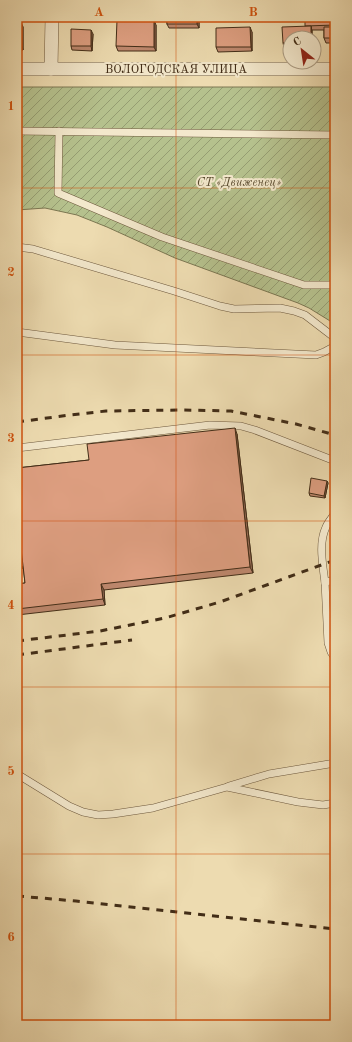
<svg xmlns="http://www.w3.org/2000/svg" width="352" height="1042" font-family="'Old Standard TT',serif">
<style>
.garden{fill:url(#garden-furrows);stroke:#7c7752}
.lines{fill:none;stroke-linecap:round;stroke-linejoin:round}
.lane-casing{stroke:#6d583d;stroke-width:8}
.street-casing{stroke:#6d583d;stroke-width:14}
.lane{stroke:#f3e8cc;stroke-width:7}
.street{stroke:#f3e8cc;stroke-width:13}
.rail{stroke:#422d17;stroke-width:3;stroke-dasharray:7 7;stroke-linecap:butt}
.wall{fill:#be886e;stroke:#422d17}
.shaded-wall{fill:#9b6f5a;stroke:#422d17}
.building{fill:#dd9e80;stroke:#422d17}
.grid{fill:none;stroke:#cf520e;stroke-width:1;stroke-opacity:0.55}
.labels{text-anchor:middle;stroke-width:4;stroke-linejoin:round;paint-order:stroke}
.street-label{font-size:12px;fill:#422d17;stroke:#f3e8cc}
.park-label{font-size:12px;font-style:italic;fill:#594b2f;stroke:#f3e8cc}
.neatline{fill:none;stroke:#cf520e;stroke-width:1.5}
.grid-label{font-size:13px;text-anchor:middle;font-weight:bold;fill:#cf520e}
</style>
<defs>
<pattern id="garden-furrows" width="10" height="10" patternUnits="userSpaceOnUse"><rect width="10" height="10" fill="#b5c18d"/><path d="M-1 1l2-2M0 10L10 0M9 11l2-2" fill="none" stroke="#959d72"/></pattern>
</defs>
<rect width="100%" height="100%" fill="#eddbb0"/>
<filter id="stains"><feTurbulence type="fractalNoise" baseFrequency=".005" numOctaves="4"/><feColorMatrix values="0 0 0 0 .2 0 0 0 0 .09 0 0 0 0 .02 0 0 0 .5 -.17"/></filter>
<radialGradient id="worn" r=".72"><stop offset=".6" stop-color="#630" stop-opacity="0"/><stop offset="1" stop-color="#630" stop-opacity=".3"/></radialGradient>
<!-- garden -->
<polygon class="garden" points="17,87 335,87 335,324 309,308 298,303 175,258 107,227 77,215 45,208 17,210"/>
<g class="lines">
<!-- lane casing -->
<g class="lane-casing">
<g id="lane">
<polyline points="17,131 335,135"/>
<polyline points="59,131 58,193 162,237 304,285 335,285"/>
<polyline points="17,247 33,249 174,291 220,306 234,309 280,308 294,311 305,315 335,338"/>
<polyline points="17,332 115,345 316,355 324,352 335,346"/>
<polyline points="17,448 210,425 241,426 255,430 335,461"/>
<polyline points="335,580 325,582 328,643 331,652 335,658"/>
<path d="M325 583C323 565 318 544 326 527 328 522 332 518 335 513"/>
<polyline points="17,774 69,806 83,812 98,815 113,814 153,808 227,787 298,802 323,805 335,803"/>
<polyline points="229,786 269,774 335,763"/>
</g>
</g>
<!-- street casing -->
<g class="street-casing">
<g id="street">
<polyline points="17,69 335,69"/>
<polyline points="51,69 52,17"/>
</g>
</g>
<!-- lane -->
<use href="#lane" class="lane"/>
<!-- street -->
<use href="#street" class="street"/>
<!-- rail -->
<g class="rail">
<polyline points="17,422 70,415 106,411 184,410 231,411 296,424 335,435"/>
<polyline points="17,568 34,566"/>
<polyline points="17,641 100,631 165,618 220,602 335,560"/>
<polyline points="17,655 132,640"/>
<polyline points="17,896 76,901 335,929"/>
</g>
</g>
<!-- wall -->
<g class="wall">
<polygon points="167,17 199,17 199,28 169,28 167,24"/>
<polygon points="335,17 335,54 334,54 332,50 332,43 326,43 324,38 324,30 312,30 312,38 290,38 290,51 289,47 284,47 283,43 306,26 305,26"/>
<polygon points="17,23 21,23 23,27 23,50 17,50"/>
<polygon points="156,25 156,51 118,51 116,46"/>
<polygon points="252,32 252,51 218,52 216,47"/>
<polygon points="93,34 92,51 72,50 71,46"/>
<polygon points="237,434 253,573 104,590 105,605 17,615 17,584 25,583 21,546 17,547 17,468 89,460"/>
<polygon points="327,481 328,483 325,498 310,496 309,493"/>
</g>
<!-- shaded-wall -->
<g class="shaded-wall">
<polygon points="197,17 199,17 199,28 197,24"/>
<polygon points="154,20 156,25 156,51 154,47"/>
<polygon points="21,23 23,27 23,50 22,45"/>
<polygon points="311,26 312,31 312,38 311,38"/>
<polygon points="250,27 252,32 252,51 251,47"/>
<polygon points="91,30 93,34 92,51 91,46"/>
<polygon points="235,428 237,434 253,573 250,567"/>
<polygon points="327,481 328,483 325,498 324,496"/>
<polygon points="101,584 104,590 105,605 103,599"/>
</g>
<!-- building -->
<g class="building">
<rect x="167" y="17" width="30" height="7"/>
<polygon points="305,17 335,17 335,25 305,26"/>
<polygon points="117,20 154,20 154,47 116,46"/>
<polygon points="17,23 21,23 22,45 17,45"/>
<polygon points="311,26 311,38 290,38 290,49 289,49 289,43 283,43 282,27"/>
<polygon points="250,27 251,47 216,47 216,28"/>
<polygon points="324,27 335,27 335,50 332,50 332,38 324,38"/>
<polygon points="71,29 91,30 91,46 71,46"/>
<polygon points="235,428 250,567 101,584 103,599 17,609 17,584 25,583 20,540 17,540 17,468 89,460 87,444"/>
<polygon points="311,478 327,481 324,496 309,493"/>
</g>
<!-- grid -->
<path class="grid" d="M176 17V1025M17 188H335M17 355H335M17 521H335M17 687H335M17 854H335"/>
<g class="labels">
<!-- street labels -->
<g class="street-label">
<text x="176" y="73">ВОЛОГОДСКАЯ УЛИЦА</text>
</g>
<!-- park labels -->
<g class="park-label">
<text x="239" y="186">СТ «Движенец»</text>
</g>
</g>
<!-- margin -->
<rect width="352" height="1042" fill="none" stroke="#eddbb0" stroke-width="44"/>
<!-- north arrow -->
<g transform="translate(302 50) rotate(330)"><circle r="19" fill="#f3e8cc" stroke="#ac9d84"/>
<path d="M0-3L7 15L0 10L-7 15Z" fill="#8f2418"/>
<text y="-6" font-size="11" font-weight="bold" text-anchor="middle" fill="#422d17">С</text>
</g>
<rect x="22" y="22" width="308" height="998" class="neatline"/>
<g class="grid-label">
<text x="99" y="16">A</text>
<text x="253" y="16">B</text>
<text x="11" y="110">1</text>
<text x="11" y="276">2</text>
<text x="11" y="442">3</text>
<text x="11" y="609">4</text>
<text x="11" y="775">5</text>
<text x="11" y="941">6</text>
</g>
<rect width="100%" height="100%" filter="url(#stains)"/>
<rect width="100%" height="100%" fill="url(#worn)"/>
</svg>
